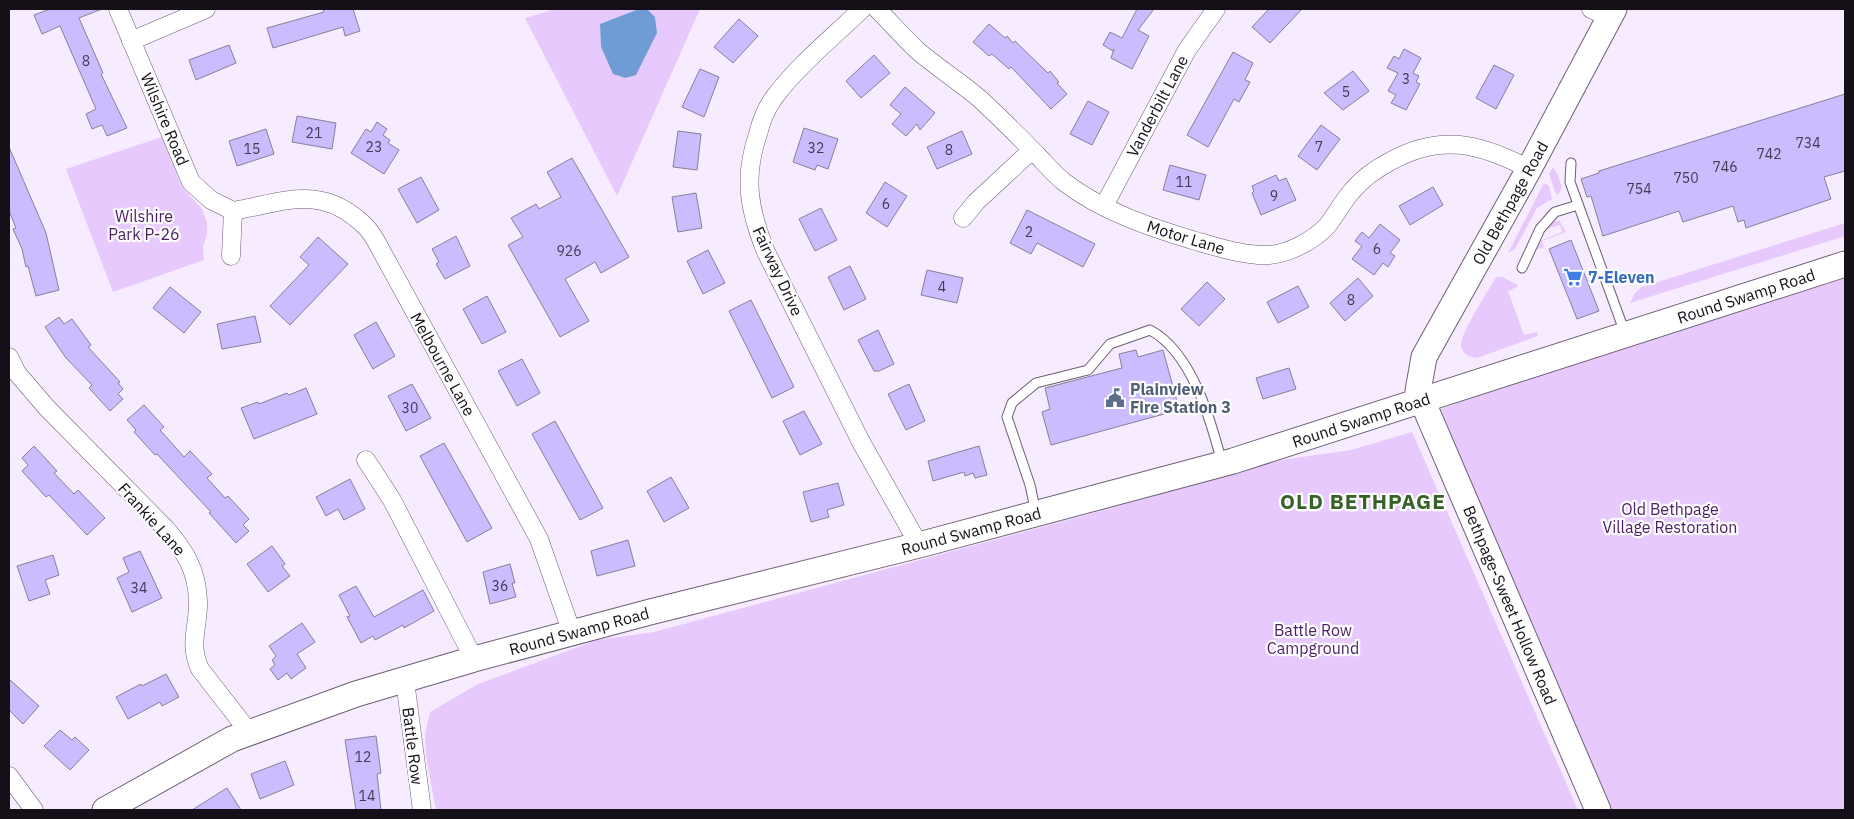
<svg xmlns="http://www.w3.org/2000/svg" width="1854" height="819" font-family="'IBM Plex Sans',sans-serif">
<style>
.green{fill:#e7c9fd}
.water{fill:#6f9cd4}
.building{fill:#cbbbff;stroke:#868198}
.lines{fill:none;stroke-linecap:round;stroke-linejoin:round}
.lane-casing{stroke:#6b5f74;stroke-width:11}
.street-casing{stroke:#6b5f74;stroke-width:19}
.secondary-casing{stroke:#6b5f74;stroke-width:27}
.lane{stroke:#fff;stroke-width:9}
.street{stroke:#fff;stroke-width:18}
.secondary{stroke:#fff;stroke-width:25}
.labels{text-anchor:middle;stroke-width:4.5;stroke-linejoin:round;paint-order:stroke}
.number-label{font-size:14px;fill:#423b52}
.street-label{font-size:16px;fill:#151018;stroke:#fdfdfd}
.park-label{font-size:16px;fill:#4c1e67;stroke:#fdfdfd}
.shop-label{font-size:16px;font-weight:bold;fill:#366cbe;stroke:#fdfdfd;text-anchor:start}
.service-label{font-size:16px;font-weight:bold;fill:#4e5e75;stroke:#fdfdfd;text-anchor:start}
.district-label{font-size:21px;font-weight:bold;letter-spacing:1px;fill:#366228;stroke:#fdfdfd}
</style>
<rect width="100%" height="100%" fill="#f6ebff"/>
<!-- green -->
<g class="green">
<polygon points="556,9 639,9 600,24 601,47 613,74 625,78 655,17 647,9 700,9 617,196 525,18"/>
<polygon points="162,137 182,187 202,209 207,223 207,235 203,246 204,260 113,292 66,169"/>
<polygon points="1553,167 1558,175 1562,188 1558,195 1555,192 1549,174"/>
<polygon points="1544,183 1549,186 1552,199 1537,208 1515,249 1508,253"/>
<polygon points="1559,220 1566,232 1542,241 1544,247 1535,250 1540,241 1562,232 1560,225 1547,229 1552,223"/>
<polygon points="1845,223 1845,236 1630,303 1635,293 1642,287"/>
<path d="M1496 277H1502L1518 285 1517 287 1508 291 1524 335 1537 332 1538 336 1477 358C1468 357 1461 353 1461 344 1461 333 1489 289 1496 277Z"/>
<polygon points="1845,278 1845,810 1598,810 1439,410 1481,394"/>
<polygon points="1412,432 1578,810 436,810 426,756 425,734 430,712 478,684 597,640 654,632 1086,515 1281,460 1351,450"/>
</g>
<!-- water -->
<polygon class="water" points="639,9 647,9 655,17 657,33 636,75 625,78 613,74 601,47 600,24"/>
<!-- building -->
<g class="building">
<polygon points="50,9 102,9 79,18 103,73 101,74 127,128 107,136 102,125 92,129 86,114 96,109 60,26 42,34 34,15"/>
<polygon points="323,9 353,9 360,31 345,36 343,27 273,48 267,28 324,12"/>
<polygon points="1137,9 1154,9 1138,30 1149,36 1132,69 1111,58 1114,49 1113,51 1103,45 1110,32 1122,38"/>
<polygon points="1269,9 1302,9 1270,43 1252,27"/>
<polygon points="739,19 758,36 733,63 714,47"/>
<polygon points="989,24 1005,38 1007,36 1013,43 1015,41 1048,73 1050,71 1059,82 1057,83 1067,94 1051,109 1011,67 1009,69 992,54 989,56 973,42"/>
<polygon points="229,45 236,63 196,80 189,60"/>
<polygon points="1404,49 1421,58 1413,73 1419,76 1416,82 1420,84 1406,110 1391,103 1396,95 1388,91 1398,73 1387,68 1394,56 1399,59"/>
<polygon points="1233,52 1253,63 1245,80 1250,82 1239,102 1234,99 1208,147 1187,135"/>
<polygon points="874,55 890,73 861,98 846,81"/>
<polygon points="1494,65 1514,75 1496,109 1476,98"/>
<polygon points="700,69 719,77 704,117 682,107"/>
<polygon points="1353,71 1369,91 1343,110 1324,93"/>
<polygon points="905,87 935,113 920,130 917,124 906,136 892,124 901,114 890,105"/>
<polygon points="1845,94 1845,171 1824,177 1831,199 1746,228 1744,220 1738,222 1733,206 1683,222 1679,211 1603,236 1591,196 1587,197 1581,179 1599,173 1599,171"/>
<polygon points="1088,101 1109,112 1092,145 1070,134"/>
<polygon points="297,116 336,123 332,149 292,142"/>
<polygon points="377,122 387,129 383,135 390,140 388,143 399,150 384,174 351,153 366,129 371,132"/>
<polygon points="1321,125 1340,139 1317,170 1298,156"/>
<polygon points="804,128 838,139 828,169 817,165 815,170 793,162"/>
<polygon points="266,129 274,154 237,166 229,141"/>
<polygon points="678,131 701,134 697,170 673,167"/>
<polygon points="962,131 972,154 937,169 927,147"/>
<polygon points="9,147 46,233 59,290 36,296 28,266 26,267 22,249 13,229 16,228 9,211"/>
<polygon points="572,158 629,257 601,273 595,262 565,279 589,321 560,337 508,245 523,237 511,218 536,204 539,209 561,197 547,172"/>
<polygon points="1170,165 1206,175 1199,200 1163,190"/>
<polygon points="1276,175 1279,181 1286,178 1296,200 1261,215 1252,193 1254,191 1252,186"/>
<polygon points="421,177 439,210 417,223 398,189"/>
<polygon points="885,182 907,196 887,227 866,213"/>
<polygon points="1433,187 1443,205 1410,225 1399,206"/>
<polygon points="696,193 702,228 678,232 672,197"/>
<polygon points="821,208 837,240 815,251 799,219"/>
<polygon points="1027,210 1095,244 1083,267 1037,243 1031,254 1010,243"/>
<polygon points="1380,224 1400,240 1390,253 1395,256 1388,267 1383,263 1374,275 1352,259 1362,246 1355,241 1362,232 1369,238"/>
<polygon points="456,236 470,266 445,279 436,264 439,262 432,249"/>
<polygon points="318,237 348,264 290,325 270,306 309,265 300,257"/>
<polygon points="1571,240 1599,311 1577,319 1549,249"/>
<polygon points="708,250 725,283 703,294 687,261"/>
<polygon points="850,266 866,299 844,310 828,277"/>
<polygon points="927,270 963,278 957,303 921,295"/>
<polygon points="1358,278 1373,296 1345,321 1330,303"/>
<polygon points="1207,282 1225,299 1199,326 1181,309"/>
<polygon points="1298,286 1309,307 1278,323 1267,302"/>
<polygon points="170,287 201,312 184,333 153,308"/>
<polygon points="487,296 506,332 482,344 463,309"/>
<polygon points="751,300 794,387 772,398 729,311"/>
<polygon points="255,316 261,342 222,349 217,324"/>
<polygon points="59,317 64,324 72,319 91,345 88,347 120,382 118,383 123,389 118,394 123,399 110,411 89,388 92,385 66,358 45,327"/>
<polygon points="376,322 395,356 373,369 354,335"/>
<polygon points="878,330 894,364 879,371 874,371 858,340"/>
<polygon points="1136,350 1138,357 1163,350 1178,405 1163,409 1164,414 1051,445 1042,412 1050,409 1045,388 1122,368 1119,354"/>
<polygon points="522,359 540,393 517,406 498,371"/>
<polygon points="1289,368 1296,389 1263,399 1256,378"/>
<polygon points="412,384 431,418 406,431 388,396"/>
<polygon points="909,384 925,421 906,430 888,394"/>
<polygon points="306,388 317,414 254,439 241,408 258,402 259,404 287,393 289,395"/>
<polygon points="144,405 164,427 160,430 184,457 190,451 212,474 207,478 225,498 228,496 249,519 243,525 249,531 236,543 209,513 211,512 157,454 155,455 134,432 136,430 127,420"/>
<polygon points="804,411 822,444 800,455 783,421"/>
<polygon points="555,421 603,508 580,520 532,434"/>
<polygon points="444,443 492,528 467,542 420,456"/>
<polygon points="34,446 57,471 54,473 74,494 78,490 105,518 87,535 49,495 46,497 22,471 28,465 22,458"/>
<polygon points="979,446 987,475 975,478 973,473 965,476 964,472 933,481 928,461"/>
<polygon points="671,477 689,508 664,522 647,491"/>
<polygon points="350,479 365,509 344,520 338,509 326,516 316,497"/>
<polygon points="838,483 844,505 827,510 829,517 811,522 803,492"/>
<polygon points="628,540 635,566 597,576 591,551"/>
<polygon points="272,546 285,564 282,566 290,576 268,592 247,564"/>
<polygon points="140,551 162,598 132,612 117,578 129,572 123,558"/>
<polygon points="53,555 59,575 45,580 50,594 29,601 17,566"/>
<polygon points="510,564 515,583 512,583 516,597 490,604 483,572"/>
<polygon points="356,586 374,617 423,590 434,611 404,628 403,625 375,640 373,636 361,643 347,617 350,616 339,595"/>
<polygon points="302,623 315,642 297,654 306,668 291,679 287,673 278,680 270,669 275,665 272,660 276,656 269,646"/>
<polygon points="166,674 179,697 162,706 160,702 128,719 116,697 141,684 142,686"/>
<polygon points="9,679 39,706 23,724 9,710"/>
<polygon points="60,730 72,740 75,737 89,750 70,770 44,746"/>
<polygon points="376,736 381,773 377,774 381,810 356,810 345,740"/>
<polygon points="285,761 294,785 260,799 251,774"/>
<polygon points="227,788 241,810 192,810"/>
</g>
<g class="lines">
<!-- lane casing -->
<g class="lane-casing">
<g id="lane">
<polyline points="1571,163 1570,182 1625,333"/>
<polyline points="1522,268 1540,229 1555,212 1578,205"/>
<path d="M1036 513 1030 485 1007 417 1012 403 1036 383 1088 370 1110 344 1150 330C1192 352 1211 421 1222 463"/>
</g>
</g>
<!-- street casing -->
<g class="street-casing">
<g id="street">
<polyline points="118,9 191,182 211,200 233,211"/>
<path d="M862 9C832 38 798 65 773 99 766 109 761 122 758 134 743 178 749 210 766 252L861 442 919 545"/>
<path d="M877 9C891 23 904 38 918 51 938 68 960 82 980 99 999 117 1018 135 1036 154 1045 163 1054 174 1064 182 1103 212 1152 228 1199 242 1221 248 1245 256 1268 255 1288 254 1313 241 1327 226 1336 215 1343 201 1352 191 1363 178 1374 170 1389 162 1440 133 1480 143 1529 169"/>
<polyline points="1591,9 1609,17"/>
<polyline points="131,41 206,9"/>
<polyline points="1104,206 1187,50 1216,9"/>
<path d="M233 211C285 202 322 183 366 227 375 236 381 251 388 263L539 539 572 633"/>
<polyline points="963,218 976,202 1032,150"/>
<polyline points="231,256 233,211"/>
<path d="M9 357 17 373 47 408 166 529C185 551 197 570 198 601 199 626 188 643 200 669L249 732"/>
<polyline points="366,460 392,500 474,659"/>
<polyline points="405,681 422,810"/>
<polyline points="9,776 34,810"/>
</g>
</g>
<!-- secondary casing -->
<g class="secondary-casing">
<g id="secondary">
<polyline points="105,810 232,739 356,694 474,659 650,612 919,545 1233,461 1845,264"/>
<polyline points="1598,810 1418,391 1424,357 1529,169 1614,9"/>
</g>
</g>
<!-- lane -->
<use href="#lane" class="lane"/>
<!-- street -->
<use href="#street" class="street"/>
<!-- secondary -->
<use href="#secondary" class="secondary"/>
</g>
<!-- icons -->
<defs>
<g id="supermarket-bare" transform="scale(1.5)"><path d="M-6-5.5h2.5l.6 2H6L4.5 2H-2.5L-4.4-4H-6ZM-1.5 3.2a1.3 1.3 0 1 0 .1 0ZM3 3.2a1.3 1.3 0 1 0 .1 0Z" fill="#3f7fe0" stroke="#fdfdfd" stroke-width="2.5" paint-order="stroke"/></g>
<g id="civic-bare" transform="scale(1.5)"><path d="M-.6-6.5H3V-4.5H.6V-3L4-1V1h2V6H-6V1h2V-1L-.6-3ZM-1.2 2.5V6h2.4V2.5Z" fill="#5c6f8a" stroke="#fdfdfd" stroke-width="2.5" paint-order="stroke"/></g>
</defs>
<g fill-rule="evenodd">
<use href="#supermarket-bare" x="1573" y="277"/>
<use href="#civic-bare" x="1115" y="398"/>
</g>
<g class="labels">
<!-- number labels -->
<g class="number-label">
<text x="86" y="66">8</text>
<text x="1406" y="84">3</text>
<text x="1346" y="97">5</text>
<text x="314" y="138">21</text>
<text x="1808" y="148">734</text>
<text x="374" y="152">23</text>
<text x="1319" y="152">7</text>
<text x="816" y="153">32</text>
<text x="252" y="154">15</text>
<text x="949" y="155">8</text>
<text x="1769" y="159">742</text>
<text x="1725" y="172">746</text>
<text x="1686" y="183">750</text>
<text x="1184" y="187">11</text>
<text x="1639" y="194">754</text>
<text x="1274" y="201">9</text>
<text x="886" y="209">6</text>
<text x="1029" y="237">2</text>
<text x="1377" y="254">6</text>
<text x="569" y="256">926</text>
<text x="942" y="292">4</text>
<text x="1351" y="305">8</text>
<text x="410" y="413">30</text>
<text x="500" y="591">36</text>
<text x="139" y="593">34</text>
<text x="363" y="762">12</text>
<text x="367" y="801">14</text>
</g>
<!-- street labels -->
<g class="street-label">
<text transform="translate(1157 106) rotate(-62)" y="6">Vanderbilt Lane</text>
<text transform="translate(165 119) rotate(67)" y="6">Wilshire Road</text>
<text transform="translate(1510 203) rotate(-61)" y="6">Old Bethpage Road</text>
<text transform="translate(1186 237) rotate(17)" y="6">Motor Lane</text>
<text transform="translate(778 271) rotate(65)" y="6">Fairway Drive</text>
<text transform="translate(1746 296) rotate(-18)" y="6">Round Swamp Road</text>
<text transform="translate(443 364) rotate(61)" y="6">Melbourne Lane</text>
<text transform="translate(1361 420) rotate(-18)" y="6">Round Swamp Road</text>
<text transform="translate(152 519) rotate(48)" y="6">Frankie Lane</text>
<text transform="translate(971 531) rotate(-15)" y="6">Round Swamp Road</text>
<text transform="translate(1510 605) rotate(67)" y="6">Bethpage-Sweet Hollow Road</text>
<text transform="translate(579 631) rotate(-15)" y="6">Round Swamp Road</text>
<text transform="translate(413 746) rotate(83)" y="6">Battle Row</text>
</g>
<!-- park labels -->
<g class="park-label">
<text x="144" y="222">Wilshire<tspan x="144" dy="18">Park P-26</tspan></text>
<text x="1670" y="515">Old Bethpage<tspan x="1670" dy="18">Village Restoration</tspan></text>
<text x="1313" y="636">Battle Row<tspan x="1313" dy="18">Campground</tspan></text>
</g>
<!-- shop labels -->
<g class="shop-label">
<text x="1588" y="283">7-Eleven</text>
</g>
<!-- service labels -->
<g class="service-label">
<text x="1130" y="395">Plainview<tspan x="1130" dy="18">Fire Station 3</tspan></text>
</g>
<!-- district labels -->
<g class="district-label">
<text x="1363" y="509">OLD BETHPAGE</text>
</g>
</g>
<!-- border -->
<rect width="1854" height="819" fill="none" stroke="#151018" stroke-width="20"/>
</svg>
